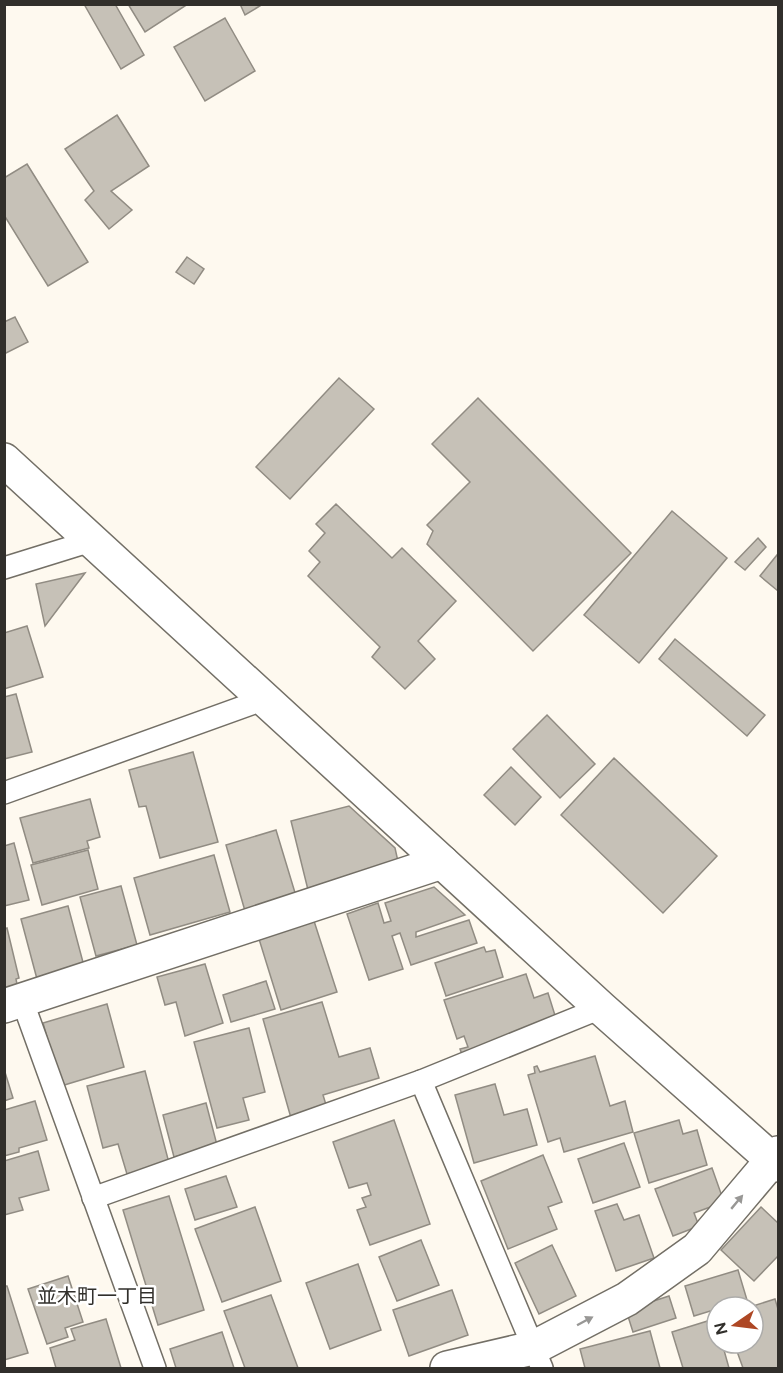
<svg xmlns="http://www.w3.org/2000/svg" width="783" height="1373" font-family="Figtree,'Noto Sans JP',sans-serif">
<style>
.building{fill:#c6c1b7;stroke:#918c83;stroke-width:1.5}
.lines{fill:none;stroke-linecap:round;stroke-linejoin:round}
.lane-casing{stroke:#736f66;stroke-width:24}
.street-casing{stroke:#736f66;stroke-width:36}
.secondary-casing{stroke:#736f66;stroke-width:36}
.lane{stroke:#fff;stroke-width:21}
.street{stroke:#fff;stroke-width:33}
.secondary{stroke:#fff;stroke-width:33}
.oneway{fill:#989795}
.labels{text-anchor:middle;stroke-width:5;stroke-linejoin:round;paint-order:stroke}
.neighbourhood-label{font-size:20px;fill:#312f2b;stroke:#fff}
</style>
<rect width="100%" height="100%" fill="#fef9ef"/>
<!-- building -->
<g class="building">
<polygon points="84,4 115,4 144,55 121,69"/>
<polygon points="128,4 188,4 145,32"/>
<polygon points="240,4 263,4 245,15"/>
<polygon points="225,18 255,71 205,101 174,47"/>
<polygon points="117,115 149,166 111,191 132,210 109,229 85,200 94,191 65,149"/>
<polygon points="27,164 88,262 48,286 4,215 4,178"/>
<polygon points="187,257 204,269 194,284 176,272"/>
<polygon points="15,317 28,342 4,354 4,322"/>
<polygon points="339,378 374,409 290,499 256,467"/>
<polygon points="478,398 631,553 533,651 427,544 433,531 427,525 470,482 432,444"/>
<polygon points="336,504 392,558 402,548 456,601 418,641 435,659 405,689 372,657 380,647 308,576 320,562 309,551 325,533 316,524"/>
<polygon points="672,511 727,558 639,663 584,615"/>
<polygon points="758,538 766,547 745,570 735,562"/>
<polygon points="777,555 778,557 778,591 760,576"/>
<polygon points="85,573 45,626 36,584"/>
<polygon points="27,626 43,677 4,689 4,633"/>
<polygon points="675,639 765,715 747,736 659,659"/>
<polygon points="16,694 32,752 4,759 4,697"/>
<polygon points="547,715 595,764 560,798 513,749"/>
<polygon points="193,752 218,842 160,858 146,806 139,807 129,770"/>
<polygon points="614,758 717,856 663,913 561,815"/>
<polygon points="511,767 541,797 515,825 484,795"/>
<polygon points="90,799 100,837 87,841 89,848 33,863 20,818"/>
<polygon points="349,806 395,848 399,866 310,898 291,821"/>
<polygon points="276,830 296,896 245,911 226,845"/>
<polygon points="14,843 29,900 4,906 4,846"/>
<polygon points="88,850 98,889 42,905 31,865"/>
<polygon points="214,855 230,912 150,935 134,878"/>
<polygon points="121,886 137,945 96,956 80,897"/>
<polygon points="434,887 465,915 416,932 416,937 469,920 477,943 411,965 400,933 392,936 403,969 369,980 347,914 378,903 384,923 391,921 385,903"/>
<polygon points="68,906 84,966 37,979 21,919"/>
<polygon points="314,921 337,992 281,1010 259,939"/>
<polygon points="7,928 19,978 16,979 18,990 4,994 4,929"/>
<polygon points="484,947 486,952 495,950 503,977 446,996 435,963"/>
<polygon points="205,964 223,1023 185,1036 176,1002 165,1005 157,977"/>
<polygon points="526,974 534,998 548,993 558,1025 463,1057 460,1049 468,1047 464,1036 457,1039 444,1000"/>
<polygon points="266,981 275,1009 231,1022 223,995"/>
<polygon points="322,1002 339,1057 370,1048 379,1078 323,1095 327,1108 291,1118 263,1019"/>
<polygon points="107,1004 124,1067 61,1086 43,1023"/>
<polygon points="249,1028 265,1092 243,1098 249,1120 217,1128 194,1042"/>
<polygon points="595,1056 610,1106 625,1101 633,1132 564,1152 560,1138 548,1142 528,1075 535,1073 534,1067 537,1066 540,1072"/>
<polygon points="4,1069 13,1098 4,1101"/>
<polygon points="145,1071 169,1163 127,1174 118,1144 103,1148 87,1086"/>
<polygon points="495,1084 504,1115 527,1109 537,1145 474,1163 455,1095"/>
<polygon points="35,1101 47,1140 19,1148 19,1152 4,1156 4,1110"/>
<polygon points="206,1103 217,1145 174,1157 163,1115"/>
<polygon points="394,1120 430,1224 370,1245 357,1210 366,1207 362,1198 371,1195 367,1183 349,1188 333,1142"/>
<polygon points="679,1120 683,1134 697,1130 707,1165 649,1183 634,1133"/>
<polygon points="624,1143 640,1187 593,1203 578,1159"/>
<polygon points="38,1151 49,1190 19,1198 23,1210 4,1215 4,1161"/>
<polygon points="543,1155 562,1202 548,1207 557,1229 508,1249 481,1181"/>
<polygon points="712,1168 724,1202 694,1213 699,1226 673,1236 655,1189"/>
<polygon points="226,1176 237,1207 195,1220 185,1189"/>
<polygon points="169,1196 204,1310 158,1325 123,1210"/>
<polygon points="617,1204 624,1220 639,1215 654,1258 616,1271 595,1211"/>
<polygon points="255,1207 281,1281 222,1302 195,1229"/>
<polygon points="761,1207 778,1223 778,1256 754,1281 721,1250"/>
<polygon points="421,1240 439,1285 397,1301 379,1257"/>
<polygon points="552,1245 576,1296 539,1314 515,1263"/>
<polygon points="358,1264 381,1330 330,1349 306,1283"/>
<polygon points="738,1270 747,1300 724,1307 717,1307 717,1309 694,1316 685,1286"/>
<polygon points="68,1276 83,1322 65,1328 68,1337 47,1344 28,1289"/>
<polygon points="4,1286 7,1286 28,1353 4,1360"/>
<polygon points="452,1290 468,1335 409,1356 393,1310"/>
<polygon points="271,1295 298,1368 245,1368 224,1311"/>
<polygon points="669,1296 676,1318 633,1332 626,1310"/>
<polygon points="775,1299 778,1309 778,1368 743,1368 734,1343 753,1343 753,1307 750,1307"/>
<polygon points="106,1319 121,1368 56,1368 50,1348 75,1340 71,1329"/>
<polygon points="714,1319 717,1327 717,1343 722,1343 729,1368 683,1368 672,1332"/>
<polygon points="650,1331 660,1368 585,1368 580,1349"/>
<polygon points="222,1332 234,1368 176,1368 170,1349"/>
</g>
<g class="lines">
<!-- lane casing -->
<g class="lane-casing">
<g id="lane">
<polyline points="4,568 91,541"/>
<polyline points="4,793 265,699"/>
<polyline points="22,1000 155,1368"/>
<polyline points="421,1081 542,1368"/>
<polyline points="93,1198 421,1081 601,1008"/>
</g>
</g>
<!-- street casing -->
<g class="street-casing">
<g id="street">
<polyline points="4,1006 442,862"/>
<polyline points="447,1368 533,1348 627,1299 697,1249 778,1153"/>
</g>
</g>
<!-- secondary casing -->
<g class="secondary-casing">
<polyline id="secondary" points="4,460 601,1008 778,1165"/>
</g>
<!-- lane -->
<use href="#lane" class="lane"/>
<!-- street -->
<use href="#street" class="street"/>
<!-- secondary -->
<use href="#secondary" class="secondary"/>
</g>
<!-- one-way arrows -->
<defs><path id="oneway-solid" d="M-6-.8H1V-3.2L6.5 0L1 3.2V.8H-6Z" transform="scale(1.5)"/></defs>
<g class="oneway">
<use href="#oneway-solid" transform="translate(737 1202) rotate(-50)"/>
<use href="#oneway-solid" transform="translate(585 1321) rotate(-28)"/>
</g>
<g class="labels">
<!-- neighbourhood labels -->
<g class="neighbourhood-label">
<text x="97" y="1303">並木町一丁目</text>
</g>
</g>
<!-- border -->
<rect width="783" height="1373" fill="none" stroke="#312f2b" stroke-width="12"/>
<!-- north arrow -->
<g transform="translate(735 1325) rotate(256)"><circle r="28" fill="#ffffff" stroke="#adacaa" stroke-width="1.5"/>
<path d="M0-4.5L10 22L0 15L-10 22Z" fill="#ae4724"/>
<text y="-9" font-size="16" font-weight="bold" text-anchor="middle" fill="#312f2b">N</text>
</g>
</svg>
